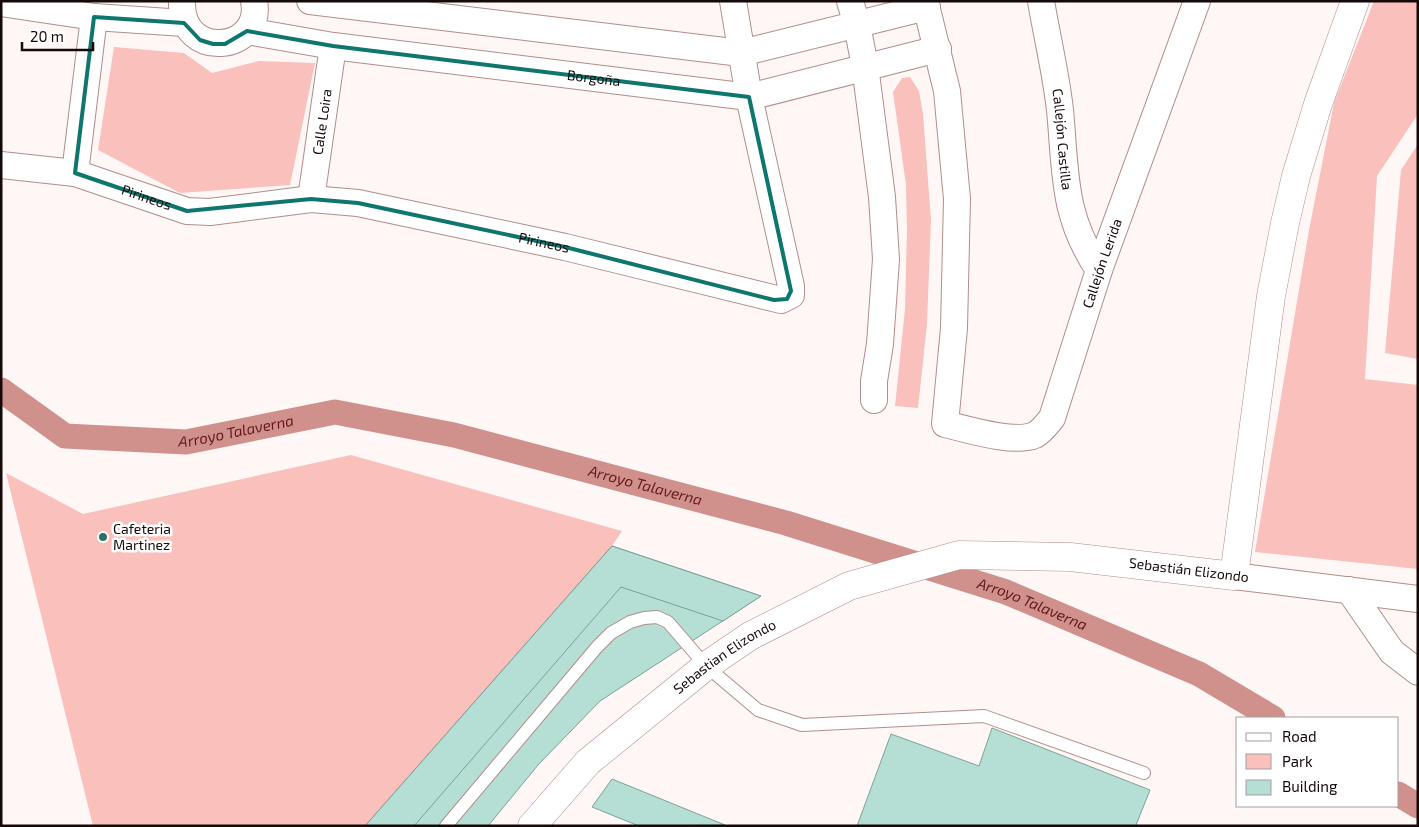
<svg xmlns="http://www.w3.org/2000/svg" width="1419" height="827" font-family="'Exo 2',sans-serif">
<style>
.green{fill:#f9c0bc}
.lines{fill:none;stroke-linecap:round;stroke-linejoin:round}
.canal{stroke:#d0908c;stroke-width:25}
.building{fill:#b5ded5;stroke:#7ba29a}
.service-casing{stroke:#b08d8a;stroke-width:14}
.minor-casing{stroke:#b08d8a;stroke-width:28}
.tertiary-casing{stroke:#b08d8a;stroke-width:29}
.service{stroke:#fff;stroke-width:12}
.minor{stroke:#fff;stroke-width:26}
.tertiary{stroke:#fff;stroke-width:28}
.marked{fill:none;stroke:#0f766e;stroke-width:4;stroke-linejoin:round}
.poi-dot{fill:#2c7267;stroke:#fff;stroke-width:2}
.labels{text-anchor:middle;stroke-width:5;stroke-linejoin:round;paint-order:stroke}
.street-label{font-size:14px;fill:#160909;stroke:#fff}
.poi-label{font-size:14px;fill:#160909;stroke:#fff;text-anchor:start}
.water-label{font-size:15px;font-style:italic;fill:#64181a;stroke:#fff}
</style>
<rect width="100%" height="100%" fill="#fff7f6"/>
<!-- green -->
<g class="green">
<polygon points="1374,1 1418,1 1418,114 1377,176 1365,379 1418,385 1418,569 1255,552 1309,230 1334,103"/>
<polygon points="114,47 184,53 212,73 259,61 315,63 290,185 180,193 98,150"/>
<polygon points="910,77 919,91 923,114 931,220 927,324 918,408 895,406 905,309 907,230 906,185 893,92 902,78"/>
<polygon points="1418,144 1418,359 1385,353 1401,170"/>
<polygon points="351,455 622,531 612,546 365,826 93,826 6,473 83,514"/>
</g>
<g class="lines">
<!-- canal -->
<g class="canal">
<path id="s1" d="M1 390 65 436 186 442 335 412 454 435 786 523 1006 592 1199 674 1273 718"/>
<polyline points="1398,794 1418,806"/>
</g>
</g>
<!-- building -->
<g class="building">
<polygon points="612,546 761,596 600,701 538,765 488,826 365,826"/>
<polygon points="612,546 761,596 723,621 621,587 414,826 365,826"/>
<polygon points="992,728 1150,790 1136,825 1139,826 857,826 891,734 979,766"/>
<polygon points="612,779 725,825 639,826 592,807"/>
</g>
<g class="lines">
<!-- service casing -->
<g class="service-casing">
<polyline id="service" points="446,826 597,647 611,633 630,622 644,618 657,617 668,622 706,666 758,710 802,725 984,716 1144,773"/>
</g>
<!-- minor casing -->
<g class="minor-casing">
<g id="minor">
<path d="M182 1C180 62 264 52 254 1"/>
<polyline points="310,1 741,53 927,7"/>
<polyline points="850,1 857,25 865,66 882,197 886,259 880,344 874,381 874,400"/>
<path id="s2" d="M925 1 947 91 957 199 954 328 945 424C966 429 1014 444 1035 435 1042 431 1047 424 1052 418L1099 270 1197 1"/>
<path id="s3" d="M1041 1C1047 37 1056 74 1060 110 1066 173 1062 215 1099 270"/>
<polyline points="1,3 94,17 184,23"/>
<path id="s4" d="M247 31 333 46 749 97 938 49"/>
<path id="s5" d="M1 165 75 173 187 211 210 212 311 199 358 203 565 247 781 300 791 295V286L749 97 733 1"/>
<polyline points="75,173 94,17"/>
<path id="s6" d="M311 199 333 46"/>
<polyline points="1234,576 1418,599"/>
<polyline points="1349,590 1392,652 1418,672"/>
</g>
</g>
<!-- tertiary casing -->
<g class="tertiary-casing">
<g id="tertiary">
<path id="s7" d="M532 826 588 762 706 666 750 636 849 586 959 555 1070 557 1234 576 1271 296 1285 223 1296 176 1318 104 1355 1"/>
</g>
</g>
<!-- service -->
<use href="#service" class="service"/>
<!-- minor -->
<use href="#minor" class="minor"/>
<!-- tertiary -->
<use href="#tertiary" class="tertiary"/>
</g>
<!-- marked area -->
<path class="marked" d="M94 17 184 23 200 40 213 44H225L247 31 333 46 749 97 791 291 787 299 774 300 565 247 358 203 311 199 187 211 75 173Z"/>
<!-- markers -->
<circle class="poi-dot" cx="103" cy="537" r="5"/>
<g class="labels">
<!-- street labels -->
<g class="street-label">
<text dy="5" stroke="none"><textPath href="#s4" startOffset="350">Borgoña</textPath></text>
<text dy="5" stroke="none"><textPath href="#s6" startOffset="78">Calle Loira</textPath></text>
<text dy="5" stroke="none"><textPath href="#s3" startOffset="140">Callejón Castilla</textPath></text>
<text dy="5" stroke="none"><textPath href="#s5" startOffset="150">Pirineos</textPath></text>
<text dy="5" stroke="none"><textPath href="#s5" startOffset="555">Pirineos</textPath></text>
<text dy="5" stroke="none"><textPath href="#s2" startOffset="705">Callejón Lerida</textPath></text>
<text transform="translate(1189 570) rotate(7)" y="5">Sebastián Elizondo</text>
<text dy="5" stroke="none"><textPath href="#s7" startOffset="258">Sebastian Elizondo</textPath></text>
</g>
<!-- poi labels -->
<g class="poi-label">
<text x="113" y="534">Cafeteria<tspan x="113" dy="16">Martinez</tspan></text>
</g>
<!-- water labels -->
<g class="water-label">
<text dy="5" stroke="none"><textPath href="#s1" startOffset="251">Arroyo Talaverna</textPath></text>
<text dy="5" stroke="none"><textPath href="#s1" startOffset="671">Arroyo Talaverna</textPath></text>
<text dy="5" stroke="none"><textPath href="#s1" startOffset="1076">Arroyo Talaverna</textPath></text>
</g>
</g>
<!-- border -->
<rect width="1419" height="827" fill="none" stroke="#160909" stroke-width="5"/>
<!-- legend -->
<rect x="1236" y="717" width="162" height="90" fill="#ffffff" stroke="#a29d9d"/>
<rect x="1246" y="733" width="25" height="8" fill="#ffffff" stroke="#a29d9d"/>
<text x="1282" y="742" font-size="15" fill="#160909">Road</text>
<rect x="1246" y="754" width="25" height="15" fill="#f9c0bc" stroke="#a29d9d"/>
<text x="1282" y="767" font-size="15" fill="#160909">Park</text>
<rect x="1246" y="780" width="25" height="15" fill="#b5ded5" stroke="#a29d9d"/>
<text x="1282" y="792" font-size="15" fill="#160909">Building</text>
<!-- scale -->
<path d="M22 42v8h71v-8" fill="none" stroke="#160909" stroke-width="2.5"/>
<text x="30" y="42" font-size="15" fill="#160909" stroke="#ffffff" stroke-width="4" paint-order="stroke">20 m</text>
</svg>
